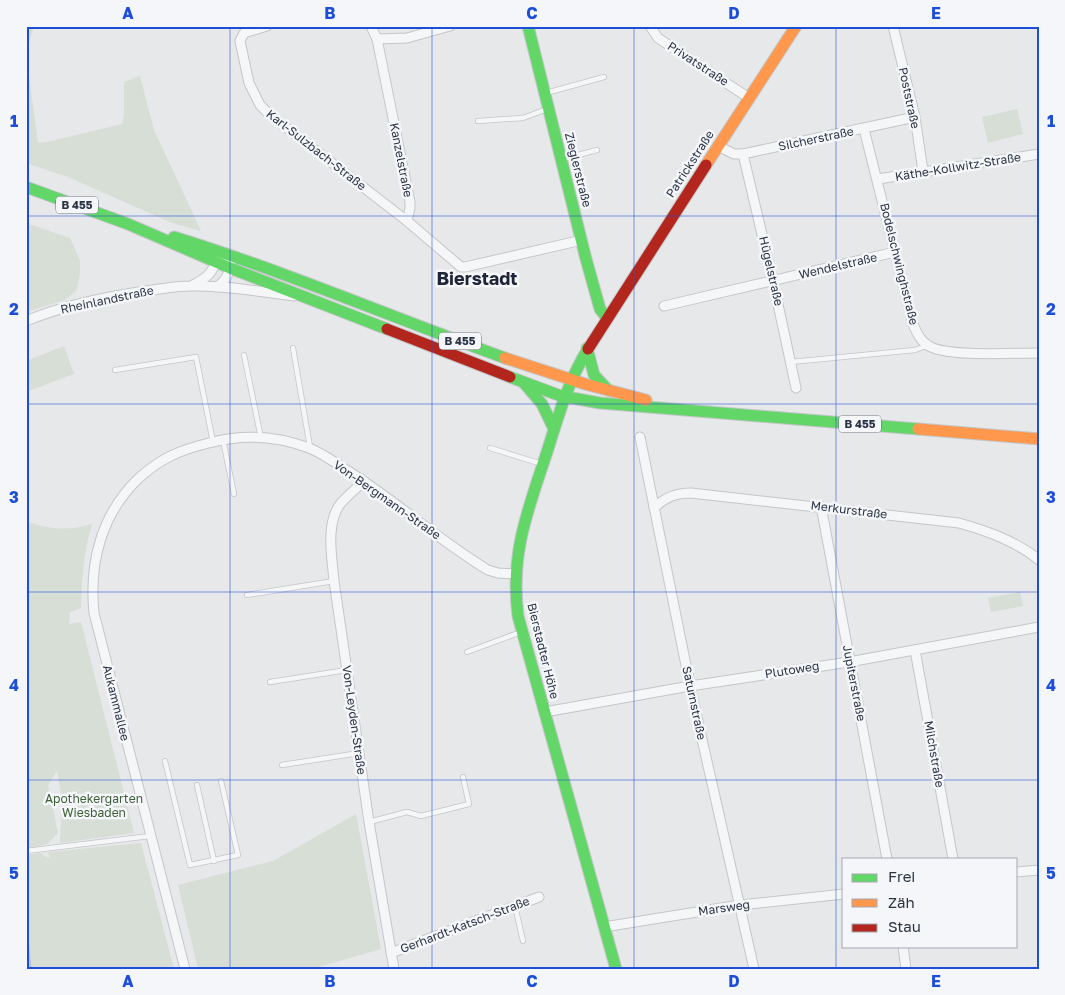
<svg xmlns="http://www.w3.org/2000/svg" width="1065" height="995" font-family="'Golos Text',sans-serif">
<style>
.green{fill:#d6ded6}
.lines{fill:none;stroke-linecap:round;stroke-linejoin:round}
.stream{stroke:#b4c4d5;stroke-width:3}
.lane-casing{stroke:#c4c6c8;stroke-width:6}
.street-casing{stroke:#c4c6c8;stroke-width:11}
.fast-casing{stroke:#c4c6c8;stroke-width:13}
.slow-casing{stroke:#c4c6c8;stroke-width:13}
.jam-casing{stroke:#c4c6c8;stroke-width:13}
.lane{stroke:#f5f6f7;stroke-width:4.5}
.street{stroke:#f5f6f7;stroke-width:9}
.fast{stroke:#63d668;stroke-width:11}
.slow{stroke:#ff974d;stroke-width:11}
.jam{stroke:#b3261e;stroke-width:11}
.grid{fill:none;stroke:#1d4ed8;stroke-width:1;stroke-opacity:0.55}
.labels{text-anchor:middle;stroke-width:5;stroke-linejoin:round;paint-order:stroke}
.shield{fill:#f4f6f9;stroke:#676e7b;stroke-width:1}
.shield-label{font-size:11px;font-weight:bold;fill:#2b3445}
.street-label{font-size:12px;fill:#2b3445;stroke:#f4f6f9}
.park-label{font-size:12px;fill:#3f6138;stroke:#f4f6f9}
.district-label{font-size:18px;font-weight:bold;fill:#1d2536;stroke:#f4f6f9}
.neatline{fill:none;stroke:#1d4ed8;stroke-width:2}
.grid-label{font-size:16px;text-anchor:middle;font-weight:bold;fill:#1d4ed8}
</style>
<rect width="100%" height="100%" fill="#e6e8ea"/>
<!-- green -->
<g class="green">
<polygon points="26,26 34,26 26,53 38,143 51,141 122,124 124,115 124,82 140,76 154,130 201,231 172,223 68,177 26,163"/>
<polygon points="1017,109 1023,134 988,143 982,117"/>
<polygon points="26,223 70,238 80,260 80,273 77,290 65,300 26,312"/>
<polygon points="64,346 74,374 26,392 26,361"/>
<path d="M26 521C49 530 69 531 92 524 83 554 82 577 81 608L70 612 69 624 81 622 134 833 60 843 62 799 57 771 48 785 58 833 47 844 26 849Z"/>
<polygon points="1020,592 1023,606 991,612 988,598"/>
<polygon points="356,814 381,949 312,969 198,969 178,885 273,861"/>
<polygon points="141,843 174,969 26,969 26,855 41,853 44,856 50,858 48,852"/>
</g>
<g class="lines">
<!-- stream -->
<polyline class="stream" points="26,926 30,969"/>
<!-- lane casing -->
<g class="lane-casing">
<g id="lane">
<polyline points="546,93 604,77"/>
<polyline points="478,121 523,118 547,109"/>
<polyline points="563,159 597,150"/>
<polyline points="293,348 310,447"/>
<polyline points="244,355 261,438"/>
<polyline points="791,362 915,350 926,346"/>
<polyline points="115,370 196,357 213,442"/>
<polyline points="223,440 234,494"/>
<polyline points="490,448 542,464"/>
<polyline points="247,595 334,581"/>
<polyline points="467,652 521,632"/>
<polyline points="270,682 347,670"/>
<polyline points="165,761 190,865 238,855 221,781"/>
<polyline points="282,765 359,753"/>
<polyline points="197,785 214,861"/>
<polyline points="369,822 407,812 421,816 469,804 463,777"/>
<polyline points="26,851 150,836"/>
<polyline points="515,906 523,941"/>
</g>
</g>
<!-- street casing -->
<g class="street-casing">
<g id="street">
<polyline points="267,26 244,33 240,41 249,83 260,105 270,115 407,221"/>
<polyline points="371,26 377,39 410,202 410,208 407,221 461,267 465,267 582,240"/>
<polyline points="650,26 658,38 749,98"/>
<polyline points="893,26 915,117 923,171"/>
<polyline points="377,39 407,38 450,26"/>
<path d="M864 129 913 324C917 333 920 341 929 346 947 357 1014 353 1039 353"/>
<polyline points="718,146 734,154 743,154 915,117"/>
<polyline points="743,154 773,281 796,388"/>
<polyline points="878,179 1039,154"/>
<path d="M193 285C199 282 205 279 210 273 218 262 215 258 230 254 231 268 229 280 216 287"/>
<polyline points="664,306 895,252"/>
<path d="M26 321C64 305 105 297 145 291 160 289 175 286 191 286 225 285 260 292 294 296"/>
<polyline points="640,437 692,695 754,969"/>
<path d="M364 481C357 488 348 495 341 503 325 523 332 557 334 581L369 822 394 969"/>
<polyline points="821,506 887,859"/>
<path d="M654 508C665 497 676 493 691 493L959 523C987 531 1016 541 1039 560"/>
<polyline points="915,650 953,859"/>
<polyline points="545,712 690,686 849,662 1039,627"/>
<polyline points="1016,872 1039,870"/>
<polyline points="604,927 740,905 844,894"/>
<polyline points="903,946 906,969"/>
<polyline points="391,953 539,897"/>
<path d="M185 969 94 613C89 563 101 514 139 478 161 458 180 450 209 443 242 434 277 436 309 448 322 453 334 462 345 469 395 500 438 540 488 570L498 573 515 574"/>
</g>
</g>
<!-- fast casing -->
<g class="fast-casing">
<g id="fast">
<polyline points="528,26 586,259 600,309 607,318"/>
<polyline points="26,187 128,224 230,268 387,329"/>
<path d="M174 237C287 272 394 318 505 358"/>
<polyline points="587,348 594,375 608,390"/>
<path d="M588 349C568 381 558 417 547 452 528 510 510 553 518 616L616 969"/>
<polyline points="510,377 561,396 600,403 918,429"/>
<polyline points="524,383 542,404 554,429"/>
</g>
</g>
<!-- slow casing -->
<g class="slow-casing">
<g id="slow">
<polyline points="706,165 796,26"/>
<polyline points="505,358 585,384 646,400"/>
<polyline points="918,429 1039,439"/>
</g>
</g>
<!-- jam casing -->
<g class="jam-casing">
<g id="jam">
<polyline points="387,329 510,377"/>
<polyline points="588,349 706,165"/>
</g>
</g>
<!-- lane -->
<use href="#lane" class="lane"/>
<!-- street -->
<use href="#street" class="street"/>
<!-- fast -->
<use href="#fast" class="fast"/>
<!-- slow -->
<use href="#slow" class="slow"/>
<!-- jam -->
<use href="#jam" class="jam"/>
</g>
<!-- grid -->
<path class="grid" d="M230 26V969M432 26V969M634 26V969M836 26V969M26 216H1039M26 404H1039M26 592H1039M26 780H1039"/>
<g class="labels">
<!-- shield labels -->
<g class="shield">
<rect x="56" y="196.5" width="42" height="17" rx="4"/>
<rect x="439" y="332.5" width="42" height="17" rx="4"/>
<rect x="839" y="415.5" width="42" height="17" rx="4"/>
</g>
<g class="shield-label">
<text x="77" y="209">B 455</text>
<text x="460" y="345">B 455</text>
<text x="860" y="428">B 455</text>
</g>
<!-- street labels -->
<g class="street-label">
<text transform="translate(698 64) rotate(33)" y="4">Privatstraße</text>
<text transform="translate(909 98) rotate(78)" y="4">Poststraße</text>
<text transform="translate(816 139) rotate(-12)" y="4">Silcherstraße</text>
<text transform="translate(316 150) rotate(38)" y="4">Karl-Sulzbach-Straße</text>
<text transform="translate(401 160) rotate(79)" y="4">Kanzelstraße</text>
<text transform="translate(690 164) rotate(-57)" y="4">Patrickstraße</text>
<text transform="translate(958 167) rotate(-9)" y="4">Käthe-Kollwitz-Straße</text>
<text transform="translate(578 170) rotate(76)" y="4">Zieglerstraße</text>
<text transform="translate(899 264) rotate(76)" y="4">Bodelschwinghstraße</text>
<text transform="translate(838 266) rotate(-13)" y="4">Wendelstraße</text>
<text transform="translate(771 271) rotate(77)" y="4">Hügelstraße</text>
<text transform="translate(107 300) rotate(-12)" y="4">Rheinlandstraße</text>
<text transform="translate(387 500) rotate(35)" y="4">Von-Bergmann-Straße</text>
<text transform="translate(849 510) rotate(7)" y="4">Merkurstraße</text>
<text transform="translate(543 651) rotate(76)" y="4">Bierstadter Höhe</text>
<text transform="translate(792 670) rotate(-9)" y="4">Plutoweg</text>
<text transform="translate(854 683) rotate(79)" y="4">Jupiterstraße</text>
<text transform="translate(116 703) rotate(76)" y="4">Aukammallee</text>
<text transform="translate(694 703) rotate(78)" y="4">Saturnstraße</text>
<text transform="translate(354 720) rotate(82)" y="4">Von-Leyden-Straße</text>
<text transform="translate(934 754) rotate(80)" y="4">Milchstraße</text>
<text transform="translate(724 908) rotate(-8)" y="4">Marsweg</text>
<text transform="translate(465 925) rotate(-21)" y="4">Gerhardt-Katsch-Straße</text>
</g>
<!-- park labels -->
<g class="park-label">
<text x="94" y="803">Apothekergarten<tspan x="94" dy="14">Wiesbaden</tspan></text>
</g>
<!-- district labels -->
<g class="district-label">
<text x="477" y="285">Bierstadt</text>
</g>
</g>
<!-- border -->
<rect width="1065" height="995" fill="none" stroke="#f4f6f9" stroke-width="55"/>
<!-- legend -->
<rect x="842" y="858" width="175" height="90" fill="#f4f6f9" stroke="#a4a8b1"/>
<rect x="852" y="874" width="25" height="8" fill="#63d668" stroke="#a4a8b1"/>
<text x="888" y="882" font-size="15" fill="#2b3445">Frei</text>
<rect x="852" y="899" width="25" height="8" fill="#ff974d" stroke="#a4a8b1"/>
<text x="888" y="908" font-size="15" fill="#2b3445">Zäh</text>
<rect x="852" y="924" width="25" height="8" fill="#b3261e" stroke="#a4a8b1"/>
<text x="888" y="932" font-size="15" fill="#2b3445">Stau</text>
<rect x="28" y="28" width="1010" height="940" class="neatline"/>
<g class="grid-label">
<text x="128" y="19">A</text>
<text x="330" y="19">B</text>
<text x="532" y="19">C</text>
<text x="734" y="19">D</text>
<text x="936" y="19">E</text>
<text x="14" y="127">1</text>
<text x="1051" y="127">1</text>
<text x="14" y="315">2</text>
<text x="1051" y="315">2</text>
<text x="14" y="503">3</text>
<text x="1051" y="503">3</text>
<text x="14" y="691">4</text>
<text x="1051" y="691">4</text>
<text x="14" y="879">5</text>
<text x="1051" y="879">5</text>
<text x="128" y="987">A</text>
<text x="330" y="987">B</text>
<text x="532" y="987">C</text>
<text x="734" y="987">D</text>
<text x="936" y="987">E</text>
</g>
</svg>
